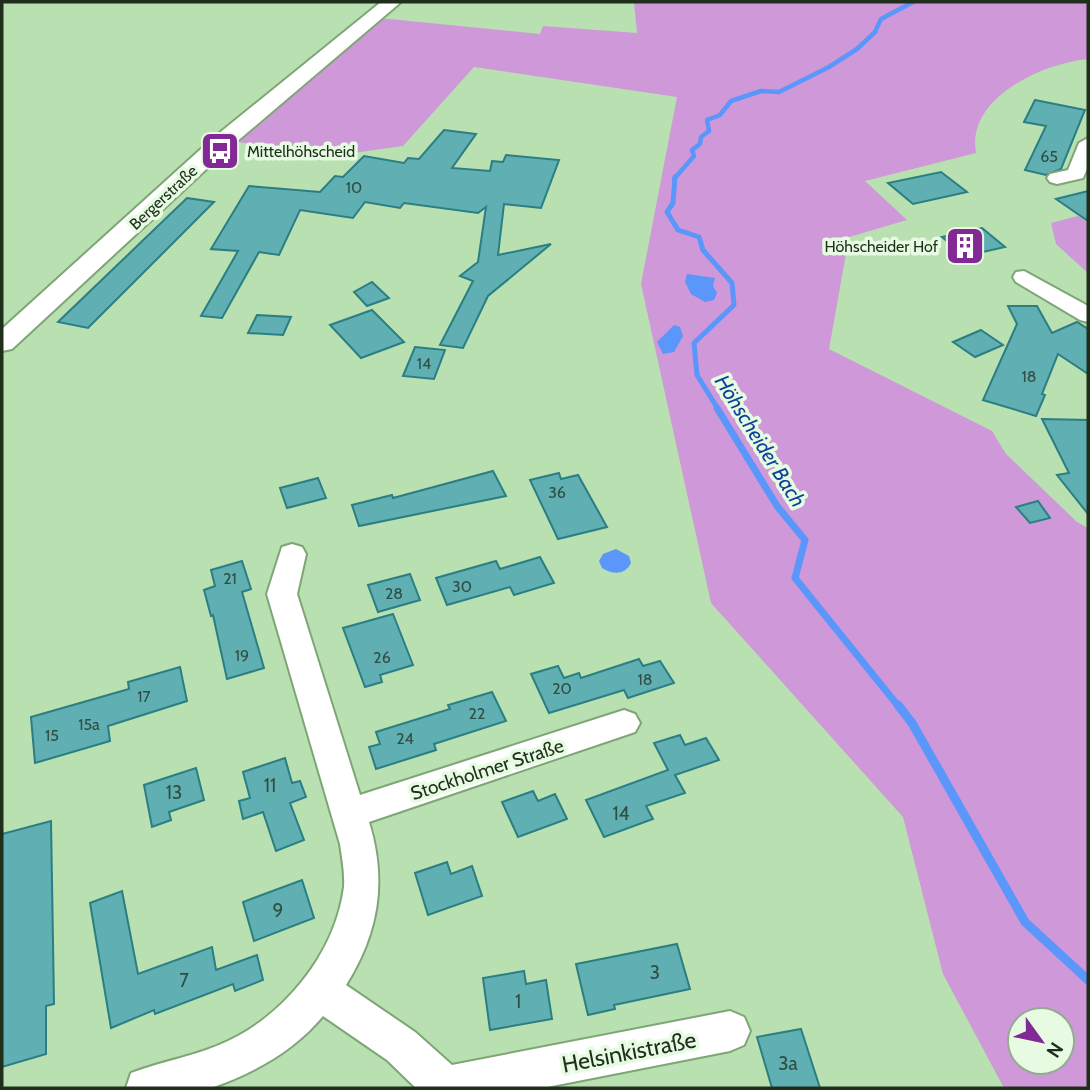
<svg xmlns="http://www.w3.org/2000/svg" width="1090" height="1090" font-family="Cabin,sans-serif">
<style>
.green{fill:#ce98d9;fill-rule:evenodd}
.water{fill:#5b96fa}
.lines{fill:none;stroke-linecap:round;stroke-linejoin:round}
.stream-far3{stroke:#5b96fa;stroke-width:4.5}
.stream-far2{stroke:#5b96fa;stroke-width:5}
.stream-far1{stroke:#5b96fa;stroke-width:7}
.stream{stroke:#5b96fa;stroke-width:9}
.building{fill:#60afb3;stroke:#2b7e82;stroke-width:2}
.minor-casing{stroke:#7fa577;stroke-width:4}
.tertiary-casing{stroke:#7fa577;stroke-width:4}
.minor{fill:#fff;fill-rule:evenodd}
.tertiary{fill:#fff;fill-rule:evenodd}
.labels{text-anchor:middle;stroke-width:7;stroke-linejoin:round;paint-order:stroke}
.far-poi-label{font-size:16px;fill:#1f2f1c;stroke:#e6fbe2;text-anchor:start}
.number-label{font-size:16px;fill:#2f4f42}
.far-street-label{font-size:16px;fill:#1f2f1c;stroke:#e6fbe2}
.street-label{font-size:19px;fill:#1f2f1c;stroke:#e6fbe2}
.near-number-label{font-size:19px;fill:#2f4f42}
.water-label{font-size:21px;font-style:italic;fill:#0d4299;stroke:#e6fbe2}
.near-street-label{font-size:23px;fill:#1f2f1c;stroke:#e6fbe2}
</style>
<rect width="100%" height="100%" fill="#b8e0b0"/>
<!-- green -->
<g class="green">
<path d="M634 2H1088V59C1044 63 966 97 976 153L865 181 907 220 849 237 829 349 992 431 1006 454 1077 522 1088 528V1088H1004L943 974 903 817 711 603 641 284 677 97 474 67 403 146 324 157 233 141 379 18 540 34 543 26 637 33ZM1020 1020H1062V1062H1020Z"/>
<polygon points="1078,216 1088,223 1088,273 1056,244 1051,223"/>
</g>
<!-- water -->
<g class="water">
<polygon points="687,274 715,278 713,286 717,293 714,300 705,302 691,294 685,282"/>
<polygon points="674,325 680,327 683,336 674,352 663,354 657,342"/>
<path d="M616 549 629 556 631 563C625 575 613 575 602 568L599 561 603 554Z"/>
</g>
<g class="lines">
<!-- stream-far3 -->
<polyline class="stream-far3" points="674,179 694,156 692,150 700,144 701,137 709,131 707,120 720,115 731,101 761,91 779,92 829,67 857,49 875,32 881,19 913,2"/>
<!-- stream-far2 -->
<polyline class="stream-far2" points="675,177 673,203 667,212 678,230 699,237 703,250 732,283 734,305 694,343 697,375 718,409"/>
<!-- stream-far1 -->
<polyline class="stream-far1" points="717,408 777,506 805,540 795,578 899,707"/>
<!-- stream -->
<polyline class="stream" points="898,705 912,723 1025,922 1088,980"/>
</g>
<!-- building -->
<g class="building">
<polygon points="1035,100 1085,110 1061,169 1046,175 1025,170 1046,126 1024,122"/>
<polygon points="444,130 476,134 452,168 490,171 492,161 503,162 506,155 559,160 541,208 504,204 498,255 551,244 488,296 463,348 440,345 473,281 460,276 478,262 486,207 478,213 404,203 400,208 365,202 353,218 300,210 279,255 259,252 222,318 201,316 238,251 211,249 249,186 320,192 335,176 343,177 364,156 404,163 408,158 419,159"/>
<polygon points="941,172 967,192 913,204 888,183"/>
<polygon points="1088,191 1088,221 1056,199"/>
<polygon points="187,198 214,202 88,328 58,322"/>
<polygon points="982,228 1005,247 965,256 942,237"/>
<polygon points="372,282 389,298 367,306 354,292"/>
<polygon points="1008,306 1037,306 1052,333 1077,322 1088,329 1088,374 1058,354 1042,394 1045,395 1036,416 983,400 1017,324"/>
<polygon points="372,310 404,342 361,358 330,325"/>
<polygon points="257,315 291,317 283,335 248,333"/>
<polygon points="981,330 1003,345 975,357 953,342"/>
<polygon points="415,347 445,350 434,379 403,376"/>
<polygon points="1042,419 1088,420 1088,514 1057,475 1069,473"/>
<polygon points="493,471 506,496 359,526 352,505 392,495 393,498"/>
<polygon points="559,473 561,479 578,475 607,527 558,539 530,480"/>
<polygon points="318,478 326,498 287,508 280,488"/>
<polygon points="1038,501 1050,518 1030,523 1016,507"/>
<polygon points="540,557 554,583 514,595 510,587 447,605 436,578 496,561 500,569"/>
<polygon points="242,561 251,589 242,592 264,668 227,679 213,615 211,616 204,590 215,586 211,570"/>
<polygon points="410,574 420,600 378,612 368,585"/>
<polygon points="393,614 413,665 380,675 382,682 365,687 343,628"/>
<polygon points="639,659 643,666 660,661 674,683 628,698 624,690 549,713 531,674 558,666 564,678 579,673 581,678"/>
<polygon points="180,667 187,701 108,726 110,741 35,763 31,717 129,689 128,682"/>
<polygon points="492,692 506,721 434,744 436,750 376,769 369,747 380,744 376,732 450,709 448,705"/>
<polygon points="680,735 685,745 706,738 719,760 675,775 685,793 646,806 653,819 604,837 586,800 668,770 654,743"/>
<polygon points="285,758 292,783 300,781 306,797 290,803 304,840 276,851 263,812 243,819 239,801 250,798 243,772"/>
<polygon points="196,768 204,800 169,812 171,820 152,827 144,785"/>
<polygon points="533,791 538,801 555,794 567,819 518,837 502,802"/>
<polygon points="51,821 54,1004 46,1006 46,1054 2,1067 2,834"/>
<polygon points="447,862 451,874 472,866 482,896 428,915 415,873"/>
<polygon points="302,880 314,918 254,941 243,902"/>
<polygon points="122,891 138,974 212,947 216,970 257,955 263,980 235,991 233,984 155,1014 154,1010 111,1028 90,903"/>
<polygon points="677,944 690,989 614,1005 615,1009 588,1015 576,964"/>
<polygon points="524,971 526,984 546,980 552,1019 490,1030 483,978"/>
<polygon points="801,1029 820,1088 772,1088 757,1037"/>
</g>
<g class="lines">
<!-- minor casing -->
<g class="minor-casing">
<g id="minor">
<polygon points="1088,138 1088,167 1083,178 1057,184 1050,182 1047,178 1050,174 1068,170 1079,143"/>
<polygon points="1024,271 1088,306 1088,322 1080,320 1016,282 1013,277 1016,272"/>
<path d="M292 544 302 547 306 554 297 594 360 795 624 710 635 714 640 723 635 732 369 822C387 881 379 932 346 985L415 1032 452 1065 730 1011 744 1017 750 1031 744 1045 730 1051 542 1088H416L387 1060 323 1016C294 1051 254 1073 211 1088H126L131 1073C160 1062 190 1057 219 1045 282 1019 335 955 344 887 345 873 342 858 340 844L267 594 282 547Z"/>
</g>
</g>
<!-- tertiary casing -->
<g class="tertiary-casing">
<polygon id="tertiary" points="381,2 401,2 228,149 12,349 2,351 2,329 212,139"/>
</g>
<!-- minor -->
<use href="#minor" class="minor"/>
<!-- tertiary -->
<use href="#tertiary" class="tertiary"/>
</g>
<!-- icons -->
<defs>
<g id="bus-square" transform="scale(2.0125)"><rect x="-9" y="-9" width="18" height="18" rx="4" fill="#832995" stroke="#e6fbe2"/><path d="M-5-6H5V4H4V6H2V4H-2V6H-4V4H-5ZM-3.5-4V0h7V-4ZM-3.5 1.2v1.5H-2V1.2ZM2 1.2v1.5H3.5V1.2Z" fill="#fff"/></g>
<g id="building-square" transform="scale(2.0125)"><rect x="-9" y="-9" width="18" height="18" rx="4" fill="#832995" stroke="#e6fbe2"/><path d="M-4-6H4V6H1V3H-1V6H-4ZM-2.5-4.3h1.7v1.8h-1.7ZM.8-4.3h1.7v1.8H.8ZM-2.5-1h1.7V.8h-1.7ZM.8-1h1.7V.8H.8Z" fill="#fff"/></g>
</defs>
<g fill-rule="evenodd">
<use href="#bus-square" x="220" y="151"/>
<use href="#building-square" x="965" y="246"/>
</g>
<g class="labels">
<!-- far-poi labels -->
<g class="far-poi-label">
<text x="247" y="157">Mittelhöhscheid</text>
<text x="938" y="252" text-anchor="end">Höhscheider Hof</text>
</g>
<!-- number labels -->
<g class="number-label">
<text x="1049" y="162">65</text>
<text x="354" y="193">10</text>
<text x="424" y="369">14</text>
<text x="1029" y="382">18</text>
<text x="557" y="498">36</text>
<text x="230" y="584">21</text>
<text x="462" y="592">30</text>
<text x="394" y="599">28</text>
<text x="242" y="661">19</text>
<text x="382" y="663">26</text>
<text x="645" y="685">18</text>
<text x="562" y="694">20</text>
<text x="144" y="702">17</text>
<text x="477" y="719">22</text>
<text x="89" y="730">15a</text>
<text x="52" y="741">15</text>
<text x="405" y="744">24</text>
</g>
<!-- far-street labels -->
<g class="far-street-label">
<text transform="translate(163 197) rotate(-43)" y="6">Bergerstraße</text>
</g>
<!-- street labels -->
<g class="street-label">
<text transform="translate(487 769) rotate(-18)" y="7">Stockholmer Straße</text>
</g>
<!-- near-number labels -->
<g class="near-number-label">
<text x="270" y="792">11</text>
<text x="174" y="799">13</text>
<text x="621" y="820">14</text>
<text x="278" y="917">9</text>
<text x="655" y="979">3</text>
<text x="184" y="987">7</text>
<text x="518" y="1008">1</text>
<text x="788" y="1070">3a</text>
</g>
<!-- water labels -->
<g class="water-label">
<text transform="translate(760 441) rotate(58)" y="7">Höhscheider Bach</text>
</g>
<!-- near-street labels -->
<g class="near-street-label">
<text transform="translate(629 1052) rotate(-11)" y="8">Helsinkistraße</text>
</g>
</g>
<!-- border -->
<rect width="1090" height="1090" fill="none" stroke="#1f2f1c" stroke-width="7"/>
<!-- north arrow -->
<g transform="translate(1041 1041) rotate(123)"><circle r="33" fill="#e6fbe2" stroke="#96a993" stroke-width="2"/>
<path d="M0-5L12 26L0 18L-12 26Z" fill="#832995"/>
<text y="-10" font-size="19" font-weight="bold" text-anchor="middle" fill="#1f2f1c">N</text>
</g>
</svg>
